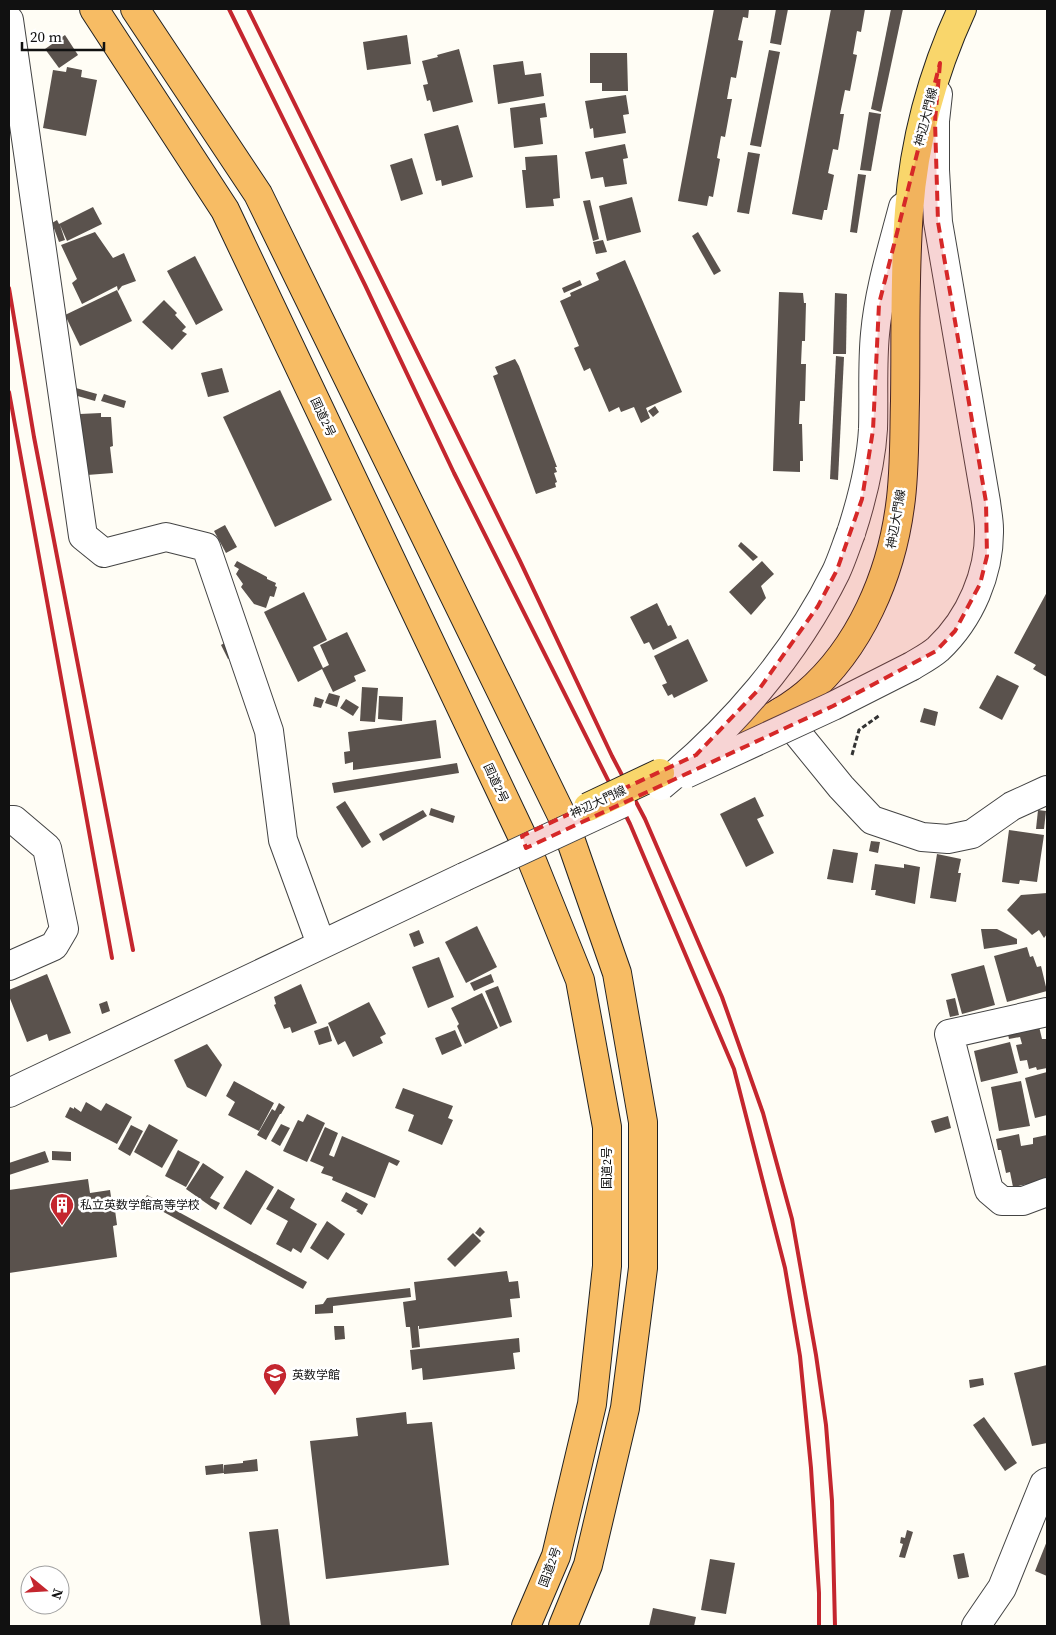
<svg xmlns="http://www.w3.org/2000/svg" width="1056" height="1635" font-family="'Source Serif 4','Noto Sans JP',serif">
<style>
.building{fill:#5a524d}
.lines{fill:none;stroke-linecap:round;stroke-linejoin:round}
.minor-casing{stroke:#444;stroke-width:30}
.tertiary-casing{stroke:#444;stroke-width:30}
.primary-casing{stroke:#222;stroke-width:30}
.trunk-casing{stroke:#222;stroke-width:30}
.path{stroke:#333;stroke-width:3;stroke-dasharray:5 2.5;stroke-linecap:butt}
.minor{stroke:#fff;stroke-width:28}
.tertiary{stroke:#fff;stroke-width:28}
.primary{stroke:#f9d66b;stroke-width:28}
.trunk{stroke:#f7bc64;stroke-width:28}
.rail{stroke:#c4262e;stroke-width:4}
.minor-bridge-casing{stroke:#444;stroke-width:30;stroke-linecap:butt}
.tertiary-bridge-casing{stroke:#444;stroke-width:30;stroke-linecap:butt}
.primary-bridge-casing{stroke:#222;stroke-width:30;stroke-linecap:butt}
.minor-bridge{stroke:#fff;stroke-width:28}
.tertiary-bridge{stroke:#fff;stroke-width:28}
.primary-bridge{stroke:#f9d66b;stroke-width:28}
.marked{fill:#d62828;fill-opacity:0.2;stroke:#d62828;stroke-width:4;stroke-dasharray:10 6;stroke-linejoin:round}
.labels{text-anchor:middle;stroke-width:5;stroke-linejoin:round;paint-order:stroke}
.street-label{font-size:12px;fill:#111;stroke:#fff}
.poi-label{font-size:12px;fill:#111;stroke:#fff;text-anchor:start}
</style>
<rect width="100%" height="100%" fill="#fffdf5"/>
<!-- building -->
<g class="building">
<polygon points="714,9 749,9 748,18 743,17 738,40 743,41 736,78 731,77 727,99 732,99 725,137 721,136 717,158 720,159 713,197 709,196 707,206 678,201"/>
<polygon points="776,9 788,9 781,45 770,43"/>
<polygon points="831,9 865,9 861,32 857,31 853,54 857,55 850,91 845,90 840,114 844,114 838,150 833,149 828,173 834,175 827,210 824,210 822,220 792,214"/>
<polygon points="891,9 903,9 881,112 871,109"/>
<polygon points="65,35 78,55 59,68 45,49"/>
<polygon points="407,35 411,64 367,70 363,42"/>
<polygon points="459,49 473,102 433,112 430,100 427,101 423,85 428,84 422,61 438,57 437,55"/>
<polygon points="769,50 780,52 761,147 750,145"/>
<polygon points="590,53 627,53 628,91 602,91 602,83 590,83"/>
<polygon points="523,61 525,75 541,73 544,96 498,104 493,65"/>
<polygon points="67,67 82,70 81,77 97,80 86,136 43,128 53,70 66,72"/>
<polygon points="626,95 629,114 623,115 626,133 594,138 593,128 590,129 585,101"/>
<polygon points="545,103 547,117 540,118 543,144 514,148 510,108"/>
<polygon points="869,112 881,114 871,171 860,170"/>
<polygon points="458,125 473,177 442,186 441,180 436,181 424,134"/>
<polygon points="625,144 628,158 623,159 627,184 605,187 603,177 591,179 585,152"/>
<polygon points="748,152 760,154 749,214 737,212"/>
<polygon points="557,155 560,198 553,199 554,206 526,208 522,170 526,170 525,157"/>
<polygon points="412,158 423,194 401,201 390,165"/>
<polygon points="858,174 866,175 857,233 850,232"/>
<polygon points="632,197 641,232 607,241 599,206"/>
<polygon points="590,200 599,239 593,241 583,201"/>
<polygon points="93,207 102,224 67,241 60,225 65,240 59,242 52,223 57,220 59,224"/>
<polygon points="95,232 113,258 124,253 136,281 122,286 118,291 117,286 82,304 72,283 77,279 61,245"/>
<polygon points="698,232 721,271 714,275 692,236"/>
<polygon points="603,240 607,252 596,254 593,242"/>
<polygon points="195,256 223,310 196,325 167,271"/>
<polygon points="625,260 682,392 646,408 650,418 641,423 634,407 621,412 619,407 609,412 590,368 584,371 574,348 579,346 560,301 571,296 570,293 599,280 596,273"/>
<polygon points="580,280 582,285 564,293 562,288"/>
<polygon points="117,290 132,321 80,346 65,315"/>
<polygon points="779,292 803,293 804,303 806,303 805,341 802,341 801,364 806,364 805,401 800,401 799,424 802,424 803,461 800,461 800,472 773,471"/>
<polygon points="835,293 847,294 846,354 833,354"/>
<polygon points="164,300 177,313 175,315 186,327 182,331 187,334 172,350 142,322"/>
<polygon points="836,356 844,357 838,480 830,479"/>
<polygon points="515,359 519,366 557,467 555,467 557,472 554,473 557,482 555,483 556,487 536,494 493,376 498,374 495,367"/>
<polygon points="222,368 229,392 208,397 201,373"/>
<polygon points="76,388 97,394 95,401 74,395"/>
<polygon points="280,390 332,500 275,527 223,417"/>
<polygon points="104,394 126,401 124,408 101,401"/>
<polygon points="655,406 659,412 653,417 648,411"/>
<polygon points="101,413 101,417 111,417 113,446 110,447 113,473 87,475 80,414"/>
<polygon points="225,525 237,547 226,553 214,531"/>
<polygon points="741,542 758,557 753,561 738,546"/>
<polygon points="237,561 267,577 267,579 276,583 275,586 277,587 274,597 270,596 266,608 254,604 241,587 243,584 236,574 239,569 234,566"/>
<polygon points="762,561 774,574 761,586 766,598 751,615 729,592"/>
<polygon points="304,592 327,640 313,647 323,668 329,665 320,645 347,632 366,671 354,676 356,681 333,692 322,669 298,682 264,612"/>
<polygon points="1047,592 1047,677 1033,669 1036,665 1014,653"/>
<polygon points="657,603 668,626 671,625 677,638 653,650 649,642 644,644 630,617"/>
<polygon points="688,639 708,681 674,698 672,694 668,696 662,685 667,683 654,656"/>
<polygon points="229,640 237,655 228,659 221,645"/>
<polygon points="997,675 1019,686 1002,720 979,708"/>
<polygon points="362,687 378,688 375,722 360,721"/>
<polygon points="329,693 340,696 337,707 325,703"/>
<polygon points="379,696 403,697 402,721 378,719"/>
<polygon points="315,697 324,700 321,708 313,706"/>
<polygon points="346,699 359,707 353,716 340,708"/>
<polygon points="924,708 938,712 935,726 920,722"/>
<polygon points="436,720 441,758 353,770 353,762 345,764 344,752 350,751 348,732"/>
<polygon points="457,763 459,773 334,793 332,783"/>
<polygon points="755,797 764,816 757,819 774,853 746,867 720,814"/>
<polygon points="345,801 371,842 362,848 336,807"/>
<polygon points="431,808 455,816 453,823 429,815"/>
<polygon points="423,810 427,816 383,841 379,834"/>
<polygon points="1038,810 1046,811 1044,829 1036,829"/>
<polygon points="1009,830 1044,835 1037,882 1020,880 1019,884 1002,882"/>
<polygon points="871,841 880,842 878,853 869,851"/>
<polygon points="833,849 858,853 853,883 827,879"/>
<polygon points="937,854 961,859 958,873 961,873 956,902 930,898"/>
<polygon points="875,864 904,868 904,864 920,867 915,904 875,895 876,890 871,890"/>
<polygon points="1047,893 1047,934 1044,938 1039,930 1032,935 1007,910 1021,895"/>
<polygon points="477,926 497,967 466,983 445,942"/>
<polygon points="981,929 997,929 1017,939 1017,944 984,949"/>
<polygon points="419,930 424,943 414,947 409,934"/>
<polygon points="1027,947 1030,957 1033,956 1037,967 1041,966 1047,991 1007,1002 994,956"/>
<polygon points="439,957 454,997 428,1008 412,967"/>
<polygon points="984,965 995,1005 962,1014 951,974"/>
<polygon points="47,974 71,1033 49,1041 47,1034 27,1042 9,996 9,990"/>
<polygon points="491,974 494,982 474,991 470,983"/>
<polygon points="301,984 317,1023 292,1033 290,1027 284,1029 274,1005 276,1004 274,997"/>
<polygon points="498,986 512,1022 500,1027 485,991"/>
<polygon points="482,993 498,1028 465,1044 457,1026 459,1024 451,1008"/>
<polygon points="955,998 959,1015 950,1017 946,1000"/>
<polygon points="107,1001 110,1011 102,1014 99,1004"/>
<polygon points="369,1002 386,1034 380,1037 383,1043 353,1057 345,1041 338,1045 328,1023"/>
<polygon points="1037,1018 1042,1039 1047,1039 1047,1068 1037,1070 1036,1067 1029,1069 1027,1060 1020,1061 1016,1045 1022,1044 1020,1037 1009,1039 1006,1025"/>
<polygon points="328,1026 332,1041 319,1045 314,1031"/>
<polygon points="455,1030 462,1046 442,1055 435,1038"/>
<polygon points="1010,1042 1018,1073 981,1082 974,1051"/>
<polygon points="207,1044 222,1065 206,1097 187,1087 174,1060"/>
<polygon points="1047,1072 1047,1115 1035,1118 1025,1078"/>
<polygon points="234,1081 274,1103 259,1131 228,1115 235,1102 226,1096"/>
<polygon points="1021,1081 1030,1126 999,1131 991,1087"/>
<polygon points="403,1088 453,1106 448,1118 453,1120 442,1145 408,1131 414,1115 395,1108"/>
<polygon points="86,1102 101,1111 106,1103 132,1117 117,1144 65,1117 70,1107 74,1109 74,1107 81,1112"/>
<polygon points="279,1103 285,1107 281,1114 280,1114 266,1140 257,1135 272,1109 275,1111"/>
<polygon points="307,1114 325,1123 307,1162 283,1151 298,1120 303,1122"/>
<polygon points="948,1116 951,1128 935,1133 931,1121"/>
<polygon points="149,1124 178,1140 162,1168 134,1152"/>
<polygon points="281,1124 290,1128 280,1146 271,1141"/>
<polygon points="131,1125 143,1131 130,1156 118,1149"/>
<polygon points="325,1127 338,1133 329,1155 334,1157 342,1136 400,1161 397,1166 389,1162 375,1198 332,1180 333,1177 321,1173 324,1167 310,1161"/>
<polygon points="1019,1134 1021,1146 1033,1144 1033,1138 1047,1135 1047,1180 1013,1187 1010,1172 1006,1173 1001,1150 998,1150 996,1139"/>
<polygon points="178,1150 200,1162 186,1187 165,1176"/>
<polygon points="45,1151 49,1162 9,1175 9,1163"/>
<polygon points="52,1151 71,1152 71,1161 52,1160"/>
<polygon points="203,1163 224,1177 210,1198 220,1203 216,1210 186,1189"/>
<polygon points="246,1170 274,1187 251,1225 223,1208"/>
<polygon points="88,1179 90,1193 110,1190 113,1210 115,1210 117,1225 113,1226 117,1257 9,1273 9,1190"/>
<polygon points="278,1189 295,1199 290,1208 317,1224 301,1253 293,1248 291,1252 276,1244 288,1221 266,1209"/>
<polygon points="346,1192 368,1204 362,1215 356,1211 358,1210 341,1201"/>
<polygon points="147,1195 159,1201 155,1208 143,1202"/>
<polygon points="164,1204 307,1282 303,1289 160,1210"/>
<polygon points="327,1221 345,1234 328,1260 310,1248"/>
<polygon points="480,1227 485,1232 480,1237 475,1233"/>
<polygon points="473,1233 481,1241 455,1267 447,1259"/>
<polygon points="507,1271 509,1282 518,1281 520,1298 510,1299 512,1317 419,1329 419,1326 418,1326 420,1347 412,1348 410,1327 406,1327 403,1302 416,1300 414,1282"/>
<polygon points="410,1288 411,1297 333,1306 333,1313 315,1314 315,1305 323,1304 327,1298"/>
<polygon points="334,1326 344,1326 345,1339 335,1340"/>
<polygon points="519,1338 520,1352 513,1353 515,1369 423,1380 422,1368 412,1370 410,1350"/>
<polygon points="1047,1365 1047,1443 1032,1446 1014,1373"/>
<polygon points="983,1378 984,1385 970,1388 969,1380"/>
<polygon points="406,1412 407,1424 432,1422 449,1565 326,1579 310,1441 358,1436 356,1418"/>
<polygon points="984,1417 1017,1463 1005,1471 973,1425"/>
<polygon points="257,1459 258,1471 224,1474 224,1465 243,1463 243,1461"/>
<polygon points="223,1464 224,1473 206,1475 205,1466"/>
<polygon points="278,1529 290,1626 261,1626 249,1532"/>
<polygon points="907,1530 913,1532 905,1558 899,1557 903,1544 900,1543 901,1537 905,1538"/>
<polygon points="1047,1541 1047,1576 1035,1571"/>
<polygon points="964,1553 969,1577 958,1579 953,1555"/>
<polygon points="710,1559 735,1563 726,1614 701,1610"/>
<polygon points="653,1608 696,1617 694,1626 649,1626"/>
</g>
<g class="lines">
<!-- minor casing -->
<g class="minor-casing">
<g id="minor">
<polyline points="9,20 83,536 104,553 166,537 206,547 269,731 283,840 321,944"/>
<path d="M851 533C862 499 871 464 873 429 874 397 872 365 875 334 879 290 892 249 903 207"/>
<path d="M912 666C920 661 930 656 938 649 970 619 990 573 989 529 989 520 987 511 986 502L938 222 935 170V121L938 94"/>
<polyline points="780,712 841,787 872,820 922,837 948,839 972,834 1012,806 1047,790"/>
<polyline points="9,820 14,820 47,848 64,929 54,946 9,966"/>
<polyline points="1047,1012 949,1034 989,1190 1002,1201 1023,1201 1047,1192"/>
<polyline points="976,1626 1002,1588 1044,1484 1047,1482"/>
</g>
</g>
<!-- tertiary casing -->
<g class="tertiary-casing">
<polyline id="tertiary" points="9,1093 464,877"/>
</g>
<!-- primary casing -->
<g class="primary-casing">
<path id="primary" d="M703 751C737 734 776 719 806 694 860 648 891 575 900 506 905 472 904 436 905 401 906 338 904 274 909 211 914 142 933 72 962 9"/>
</g>
<!-- trunk casing -->
<g class="trunk-casing">
<g id="trunk">
<polyline points="94,9 225,210 522,836 580,980 607,1127 607,1266 592,1404 556,1556 526,1626"/>
<polyline points="135,9 258,194 563,818 617,973 643,1122 643,1268 625,1408 588,1565 563,1626"/>
</g>
</g>
<!-- path -->
<polyline class="path" points="852,755 859,730 880,715"/>
<!-- minor -->
<use href="#minor" class="minor"/>
<!-- tertiary -->
<use href="#tertiary" class="tertiary"/>
<!-- primary -->
<use href="#primary" class="primary"/>
<!-- trunk -->
<use href="#trunk" class="trunk"/>
<!-- rail -->
<g class="rail">
<polyline points="229,9 365,285 454,473 630,824 734,1069 785,1268 800,1356 811,1468 819,1593 819,1626"/>
<polyline points="248,9 520,561 612,756 645,819 722,997 763,1113 792,1219 816,1355 826,1425 832,1501 835,1626"/>
<polyline points="9,288 34,437 133,950"/>
<polyline points="9,392 112,958"/>
</g>
<!-- minor-bridge casing -->
<g class="minor-bridge-casing">
<g id="minor-bridge">
<polyline points="686,774 833,706 912,666"/>
<path d="M661 786C732 728 795 655 836 572 842 559 846 546 851 533"/>
</g>
</g>
<!-- tertiary-bridge casing -->
<g class="tertiary-bridge-casing">
<polyline id="tertiary-bridge" points="464,877 621,804"/>
</g>
<!-- primary-bridge casing -->
<g class="primary-bridge-casing">
<polyline id="primary-bridge" points="588,807 660,773"/>
</g>
<!-- minor-bridge -->
<use href="#minor-bridge" class="minor-bridge"/>
<!-- tertiary-bridge -->
<use href="#tertiary-bridge" class="tertiary-bridge"/>
<!-- primary-bridge -->
<use href="#primary-bridge" class="primary-bridge"/>
</g>
<!-- marked area -->
<path class="marked" d="M940 63 935 121 938 222 986 502 987 556 980 584 955 631 936 651 833 706 526 848 522 836 696 755 760 688 818 606 837 570 862 499 873 430 879 304Z"/>
<!-- icons -->
<defs>
<g id="building-pin" transform="scale(1.25)"><path d="M0 17L-7.5 6A9.5 9.5 0 1 1 7.5 6Z" fill="#c4262e" stroke="#fff"/><path d="M-4-6H4V6H1V3H-1V6H-4ZM-2.5-4.3h1.7v1.8h-1.7ZM.8-4.3h1.7v1.8H.8ZM-2.5-1h1.7V.8h-1.7ZM.8-1h1.7V.8H.8Z" fill="#fff"/></g>
<g id="school-pin" transform="scale(1.25)"><path d="M0 17L-7.5 6A9.5 9.5 0 1 1 7.5 6Z" fill="#c4262e" stroke="#fff"/><path d="M0-5L7-2L0 1L-7-2ZM-4 1L0 2.5L4 1V4Q0 6-4 4Z" fill="#fff"/></g>
</defs>
<g fill-rule="evenodd">
<use href="#building-pin" x="62" y="1205"/>
<use href="#school-pin" x="275" y="1375"/>
</g>
<g class="labels">
<!-- street labels -->
<g class="street-label">
<text transform="translate(926 117) rotate(-76)" y="4">神辺大門線</text>
<text transform="translate(323 417) rotate(65)" y="4">国道2号</text>
<text transform="translate(896 519) rotate(-80)" y="4">神辺大門線</text>
<text transform="translate(496 783) rotate(65)" y="4">国道2号</text>
<text transform="translate(598 802) rotate(-25)" y="4">神辺大門線</text>
<text transform="translate(607 1168) rotate(-90)" y="4">国道2号</text>
<text transform="translate(550 1567) rotate(-70)" y="4">国道2号</text>
</g>
<!-- poi labels -->
<g class="poi-label">
<text x="80" y="1209">私立英数学館高等学校</text>
<text x="292" y="1379">英数学館</text>
</g>
</g>
<!-- border -->
<rect width="1056" height="1635" fill="none" stroke="#111111" stroke-width="20"/>
<!-- north arrow -->
<g transform="translate(45 1590) rotate(108)"><circle r="24" fill="#ffffff" stroke="#a0a0a0"/>
<path d="M0-4L9 19L0 12L-9 19Z" fill="#c4262e"/>
<text y="-8" font-size="14" font-weight="bold" text-anchor="middle" fill="#111111">N</text>
</g>
<!-- scale -->
<path d="M22 42v8h82v-8" fill="none" stroke="#111111" stroke-width="2.5"/>
<text x="30" y="42" font-size="15" fill="#111111" stroke="#ffffff" stroke-width="4" paint-order="stroke">20 m</text>
</svg>
